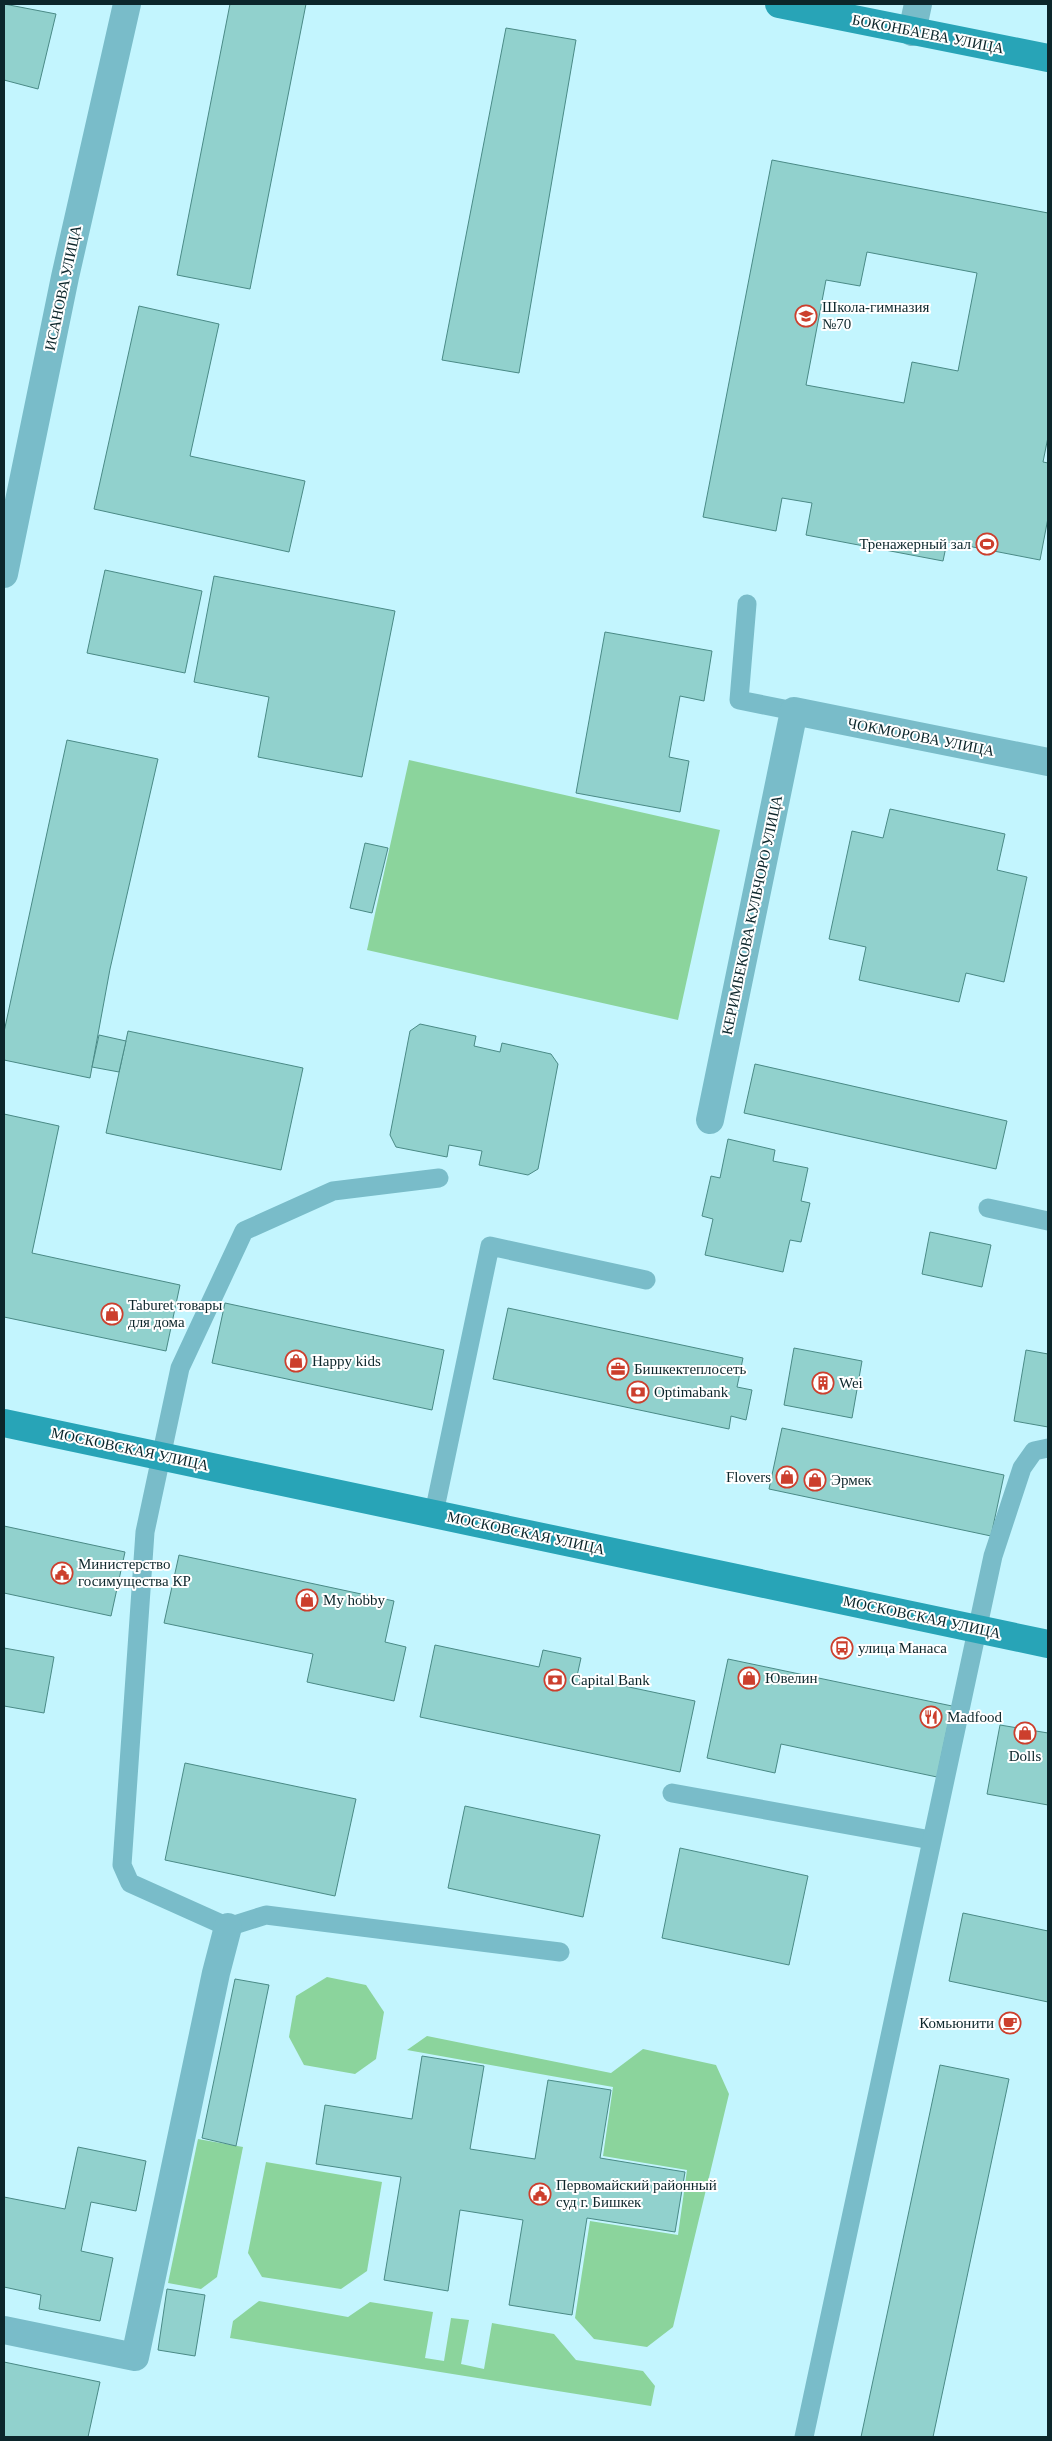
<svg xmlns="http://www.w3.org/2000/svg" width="1052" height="2441" font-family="'Times New Roman',serif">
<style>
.green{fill:#8bd49c}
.building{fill:#91d1cd;stroke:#4a8a86;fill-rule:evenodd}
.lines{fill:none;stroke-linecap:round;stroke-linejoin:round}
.service{stroke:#79bcc9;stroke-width:19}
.minor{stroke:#79bcc9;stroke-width:28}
.tertiary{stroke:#79bcc9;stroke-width:28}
.secondary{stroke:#28a4b7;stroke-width:28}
.labels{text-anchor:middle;stroke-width:4;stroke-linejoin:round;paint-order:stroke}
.street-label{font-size:15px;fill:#0c262b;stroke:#fff}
.poi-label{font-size:15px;fill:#0c262b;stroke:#fff;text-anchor:start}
</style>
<rect width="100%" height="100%" fill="#c3f5fe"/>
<!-- green -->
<g class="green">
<polygon points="409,760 720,830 678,1020 367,950"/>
<polygon points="327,1977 366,1985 384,2012 376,2059 355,2074 304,2065 289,2037 296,1996"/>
<polygon points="427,2036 611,2073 643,2049 716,2065 729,2094 673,2327 647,2347 594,2339 575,2318 590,2221 678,2235 687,2170 603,2156 613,2087 407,2050"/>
<polygon points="198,2139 243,2147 217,2277 201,2289 168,2283"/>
<polygon points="266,2162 382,2182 367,2271 341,2289 262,2277 248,2253"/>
<polygon points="259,2301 348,2317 370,2302 433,2312 425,2358 444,2361 451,2318 469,2320 461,2364 484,2369 492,2323 554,2334 576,2360 643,2371 655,2386 651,2406 230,2338 233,2321"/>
</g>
<!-- building -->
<g class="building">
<polygon points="4,4 56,14 38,89 4,80"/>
<polygon points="230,4 306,4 250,289 177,275"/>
<polygon points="506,28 576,40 519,373 442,360"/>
<path d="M772 160 1048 213V437L1043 462 1048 463V518L1040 560 947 542 943 561 806 535 812 503 782 498 776 531 703 517ZM867 252 977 273 958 371 912 362 904 403 806 385 826 280 860 286Z"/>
<polygon points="139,306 219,324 190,456 305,481 289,552 94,509"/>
<polygon points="105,570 202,591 185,673 87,653"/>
<polygon points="214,576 395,611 362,777 258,757 269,697 194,682"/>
<polygon points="605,632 712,651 704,701 680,696 669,757 689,761 680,812 576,793"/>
<polygon points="67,740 158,759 110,969 90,1078 4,1060 4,1032"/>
<polygon points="890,809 1005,834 997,870 1027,877 1004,982 966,973 959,1002 859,980 866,947 829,939 852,831 883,838"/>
<polygon points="365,843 388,848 372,913 350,908"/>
<polygon points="420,1024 476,1036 474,1046 500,1052 502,1043 551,1054 558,1064 538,1169 528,1175 479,1165 482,1151 449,1145 447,1157 396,1147 390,1135 410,1031"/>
<polygon points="128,1031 303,1068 281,1170 106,1133"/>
<polygon points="99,1035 126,1041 119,1072 92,1067"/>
<polygon points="755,1064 1007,1121 996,1169 744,1113"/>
<polygon points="4,1114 59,1126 32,1253 180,1285 166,1351 4,1317"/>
<polygon points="728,1139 775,1150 773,1161 808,1168 801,1201 810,1203 801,1242 790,1240 783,1272 705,1255 713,1219 702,1216 711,1176 720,1178"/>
<polygon points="930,1232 991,1245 982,1287 922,1274"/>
<polygon points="225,1303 444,1350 432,1410 212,1363"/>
<polygon points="508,1308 743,1358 737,1387 752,1390 746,1420 731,1416 729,1429 493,1379"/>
<polygon points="794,1348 862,1361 852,1418 784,1405"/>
<polygon points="1026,1350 1048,1354 1048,1427 1014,1421"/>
<polygon points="782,1428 1004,1475 991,1536 769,1489"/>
<polygon points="4,1526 125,1552 111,1616 4,1593"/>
<polygon points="179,1555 394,1601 385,1642 406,1647 394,1701 307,1682 313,1654 164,1623"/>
<polygon points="435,1645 539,1667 543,1650 581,1658 577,1676 695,1701 680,1772 420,1717"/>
<polygon points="4,1648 54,1657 44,1713 4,1706"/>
<polygon points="728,1659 952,1706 937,1777 781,1744 775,1773 707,1758"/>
<polygon points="1000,1725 1048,1733 1048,1805 987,1794"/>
<polygon points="185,1763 356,1799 335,1896 165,1860"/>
<polygon points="465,1806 600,1835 583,1917 448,1888"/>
<polygon points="680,1848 808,1876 789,1965 662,1938"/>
<polygon points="963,1913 1048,1931 1048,2002 949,1981"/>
<polygon points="235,1979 269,1985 236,2146 202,2138"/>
<polygon points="422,2056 484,2066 470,2149 535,2159 548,2080 611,2090 600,2158 685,2172 675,2232 587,2218 572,2315 509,2305 523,2220 460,2210 448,2291 384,2280 401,2177 316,2164 325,2105 412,2119"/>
<polygon points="940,2065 1009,2079 933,2437 861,2437"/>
<polygon points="78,2147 146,2161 136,2211 91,2202 81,2251 113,2258 100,2321 39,2309 41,2295 4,2287 4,2197 65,2209"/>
<polygon points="167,2289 205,2295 195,2356 158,2350"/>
<polygon points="4,2362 100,2382 88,2437 4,2437"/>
</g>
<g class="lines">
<!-- service -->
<g class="service">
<polyline points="747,604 739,700 794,711"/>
<polyline points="439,1178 333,1191 244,1231 180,1368 145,1532 122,1865 130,1883 228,1927 266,1915 560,1952"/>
<polyline points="988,1208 1048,1221"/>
<polyline points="434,1513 490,1246 646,1280"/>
<polyline points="672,1793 931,1840"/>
<polyline points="804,2437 993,1556 1022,1468 1034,1451 1048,1448"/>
</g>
<!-- minor -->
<g class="minor">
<polyline points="912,32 918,4"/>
<polyline points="710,1120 794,711 1048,762"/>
<polyline points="4,2330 135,2357 216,1973 228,1927"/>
</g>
<!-- tertiary -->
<polyline class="tertiary" points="4,574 65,277 127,4"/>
<!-- secondary -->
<g class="secondary">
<polyline points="779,4 1048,58"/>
<polyline points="4,1423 1048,1644"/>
</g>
</g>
<!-- icons -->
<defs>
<g id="school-ring" transform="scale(1.125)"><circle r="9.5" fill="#fff" stroke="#cc3f2d" stroke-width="1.5"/><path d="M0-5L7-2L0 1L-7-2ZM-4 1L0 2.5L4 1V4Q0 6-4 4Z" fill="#cc3f2d"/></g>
<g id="stadium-ring" transform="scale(1.125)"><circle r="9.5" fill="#fff" stroke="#cc3f2d" stroke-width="1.5"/><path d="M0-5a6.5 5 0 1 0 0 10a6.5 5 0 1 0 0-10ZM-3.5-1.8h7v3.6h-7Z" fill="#cc3f2d"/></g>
<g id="shop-ring" transform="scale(1.125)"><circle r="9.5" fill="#fff" stroke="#cc3f2d" stroke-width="1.5"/><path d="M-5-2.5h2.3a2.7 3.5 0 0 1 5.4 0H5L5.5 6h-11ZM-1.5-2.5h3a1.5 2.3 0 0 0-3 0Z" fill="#cc3f2d"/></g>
<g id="office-ring" transform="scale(1.125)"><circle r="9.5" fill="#fff" stroke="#cc3f2d" stroke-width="1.5"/><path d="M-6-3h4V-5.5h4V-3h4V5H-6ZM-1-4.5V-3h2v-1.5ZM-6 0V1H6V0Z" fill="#cc3f2d"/></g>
<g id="building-ring" transform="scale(1.125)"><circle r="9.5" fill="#fff" stroke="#cc3f2d" stroke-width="1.5"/><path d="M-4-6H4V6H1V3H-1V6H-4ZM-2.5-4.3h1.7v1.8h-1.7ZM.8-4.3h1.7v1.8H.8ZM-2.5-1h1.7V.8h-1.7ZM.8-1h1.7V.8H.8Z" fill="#cc3f2d"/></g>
<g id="bank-ring" transform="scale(1.125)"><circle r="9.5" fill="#fff" stroke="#cc3f2d" stroke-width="1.5"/><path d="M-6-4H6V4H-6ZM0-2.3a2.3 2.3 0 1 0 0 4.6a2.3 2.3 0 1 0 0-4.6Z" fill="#cc3f2d"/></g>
<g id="civic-ring" transform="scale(1.125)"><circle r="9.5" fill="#fff" stroke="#cc3f2d" stroke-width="1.5"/><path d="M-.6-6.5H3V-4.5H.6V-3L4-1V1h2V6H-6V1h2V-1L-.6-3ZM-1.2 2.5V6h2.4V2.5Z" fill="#cc3f2d"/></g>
<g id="bus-ring" transform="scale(1.125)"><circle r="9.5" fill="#fff" stroke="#cc3f2d" stroke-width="1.5"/><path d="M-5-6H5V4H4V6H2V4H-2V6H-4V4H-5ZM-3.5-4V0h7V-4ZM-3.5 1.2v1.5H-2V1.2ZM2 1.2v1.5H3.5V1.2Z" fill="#cc3f2d"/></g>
<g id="restaurant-ring" transform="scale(1.125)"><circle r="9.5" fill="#fff" stroke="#cc3f2d" stroke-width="1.5"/><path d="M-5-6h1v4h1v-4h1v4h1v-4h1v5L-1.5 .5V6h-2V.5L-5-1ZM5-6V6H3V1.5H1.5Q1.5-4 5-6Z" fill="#cc3f2d"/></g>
<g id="cafe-ring" transform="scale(1.125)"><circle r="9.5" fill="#fff" stroke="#cc3f2d" stroke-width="1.5"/><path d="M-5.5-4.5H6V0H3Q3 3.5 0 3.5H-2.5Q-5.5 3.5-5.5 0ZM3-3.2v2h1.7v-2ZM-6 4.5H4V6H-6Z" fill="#cc3f2d"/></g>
</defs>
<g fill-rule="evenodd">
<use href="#school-ring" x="806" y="316"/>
<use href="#stadium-ring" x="987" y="544"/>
<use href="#shop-ring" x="112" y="1314"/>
<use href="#shop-ring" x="296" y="1361"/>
<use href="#office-ring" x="618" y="1369"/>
<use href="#building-ring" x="823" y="1383"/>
<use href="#bank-ring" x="638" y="1392"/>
<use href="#shop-ring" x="787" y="1477"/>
<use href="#shop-ring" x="815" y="1480"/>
<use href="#civic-ring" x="62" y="1573"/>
<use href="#shop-ring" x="307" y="1600"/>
<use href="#bus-ring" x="842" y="1648"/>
<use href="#shop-ring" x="749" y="1678"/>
<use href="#bank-ring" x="555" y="1680"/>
<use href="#restaurant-ring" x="931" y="1717"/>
<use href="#shop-ring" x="1025" y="1733"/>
<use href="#cafe-ring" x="1010" y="2023"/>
<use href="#civic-ring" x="540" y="2194"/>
</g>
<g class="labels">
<!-- street labels -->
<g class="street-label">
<text transform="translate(928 34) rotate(11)" y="5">БОКОНБАЕВА УЛИЦА</text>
<text transform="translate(63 288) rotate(-78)" y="5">ИСАНОВА УЛИЦА</text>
<text transform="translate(921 737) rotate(11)" y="5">ЧОКМОРОВА УЛИЦА</text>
<text transform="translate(752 915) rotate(-78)" y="5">КЕРИМБЕКОВА КУЛЬЧОРО УЛИЦА</text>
<text transform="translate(130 1449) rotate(12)" y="5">МОСКОВСКАЯ УЛИЦА</text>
<text transform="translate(526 1533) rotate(12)" y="5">МОСКОВСКАЯ УЛИЦА</text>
<text transform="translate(922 1617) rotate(12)" y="5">МОСКОВСКАЯ УЛИЦА</text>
</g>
<!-- poi labels -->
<g class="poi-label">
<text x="822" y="312">Школа-гимназия<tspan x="822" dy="17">№70</tspan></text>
<text x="971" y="549" text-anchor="end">Тренажерный зал</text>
<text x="128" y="1310">Taburet товары<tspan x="128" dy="17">для дома</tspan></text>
<text x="312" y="1366">Happy kids</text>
<text x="634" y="1374">Бишкектеплосеть</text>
<text x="839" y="1388">Wei</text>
<text x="654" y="1397">Optimabank</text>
<text x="771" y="1482" text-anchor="end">Flovers</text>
<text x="831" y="1485">Эрмек</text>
<text x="78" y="1569">Министерство<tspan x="78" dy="17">госимущества КР</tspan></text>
<text x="323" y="1605">My hobby</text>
<text x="858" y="1653">улица Манаса</text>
<text x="765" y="1683">Ювелин</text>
<text x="571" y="1685">Capital Bank</text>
<text x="947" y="1722">Madfood</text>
<text x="1025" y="1761" text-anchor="middle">Dolls</text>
<text x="994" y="2028" text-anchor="end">Комьюнити</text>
<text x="556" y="2190">Первомайский районный<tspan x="556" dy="17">суд г. Бишкек</tspan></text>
</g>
</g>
<!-- border -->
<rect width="1052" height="2441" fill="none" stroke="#0c262b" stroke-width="10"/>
</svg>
